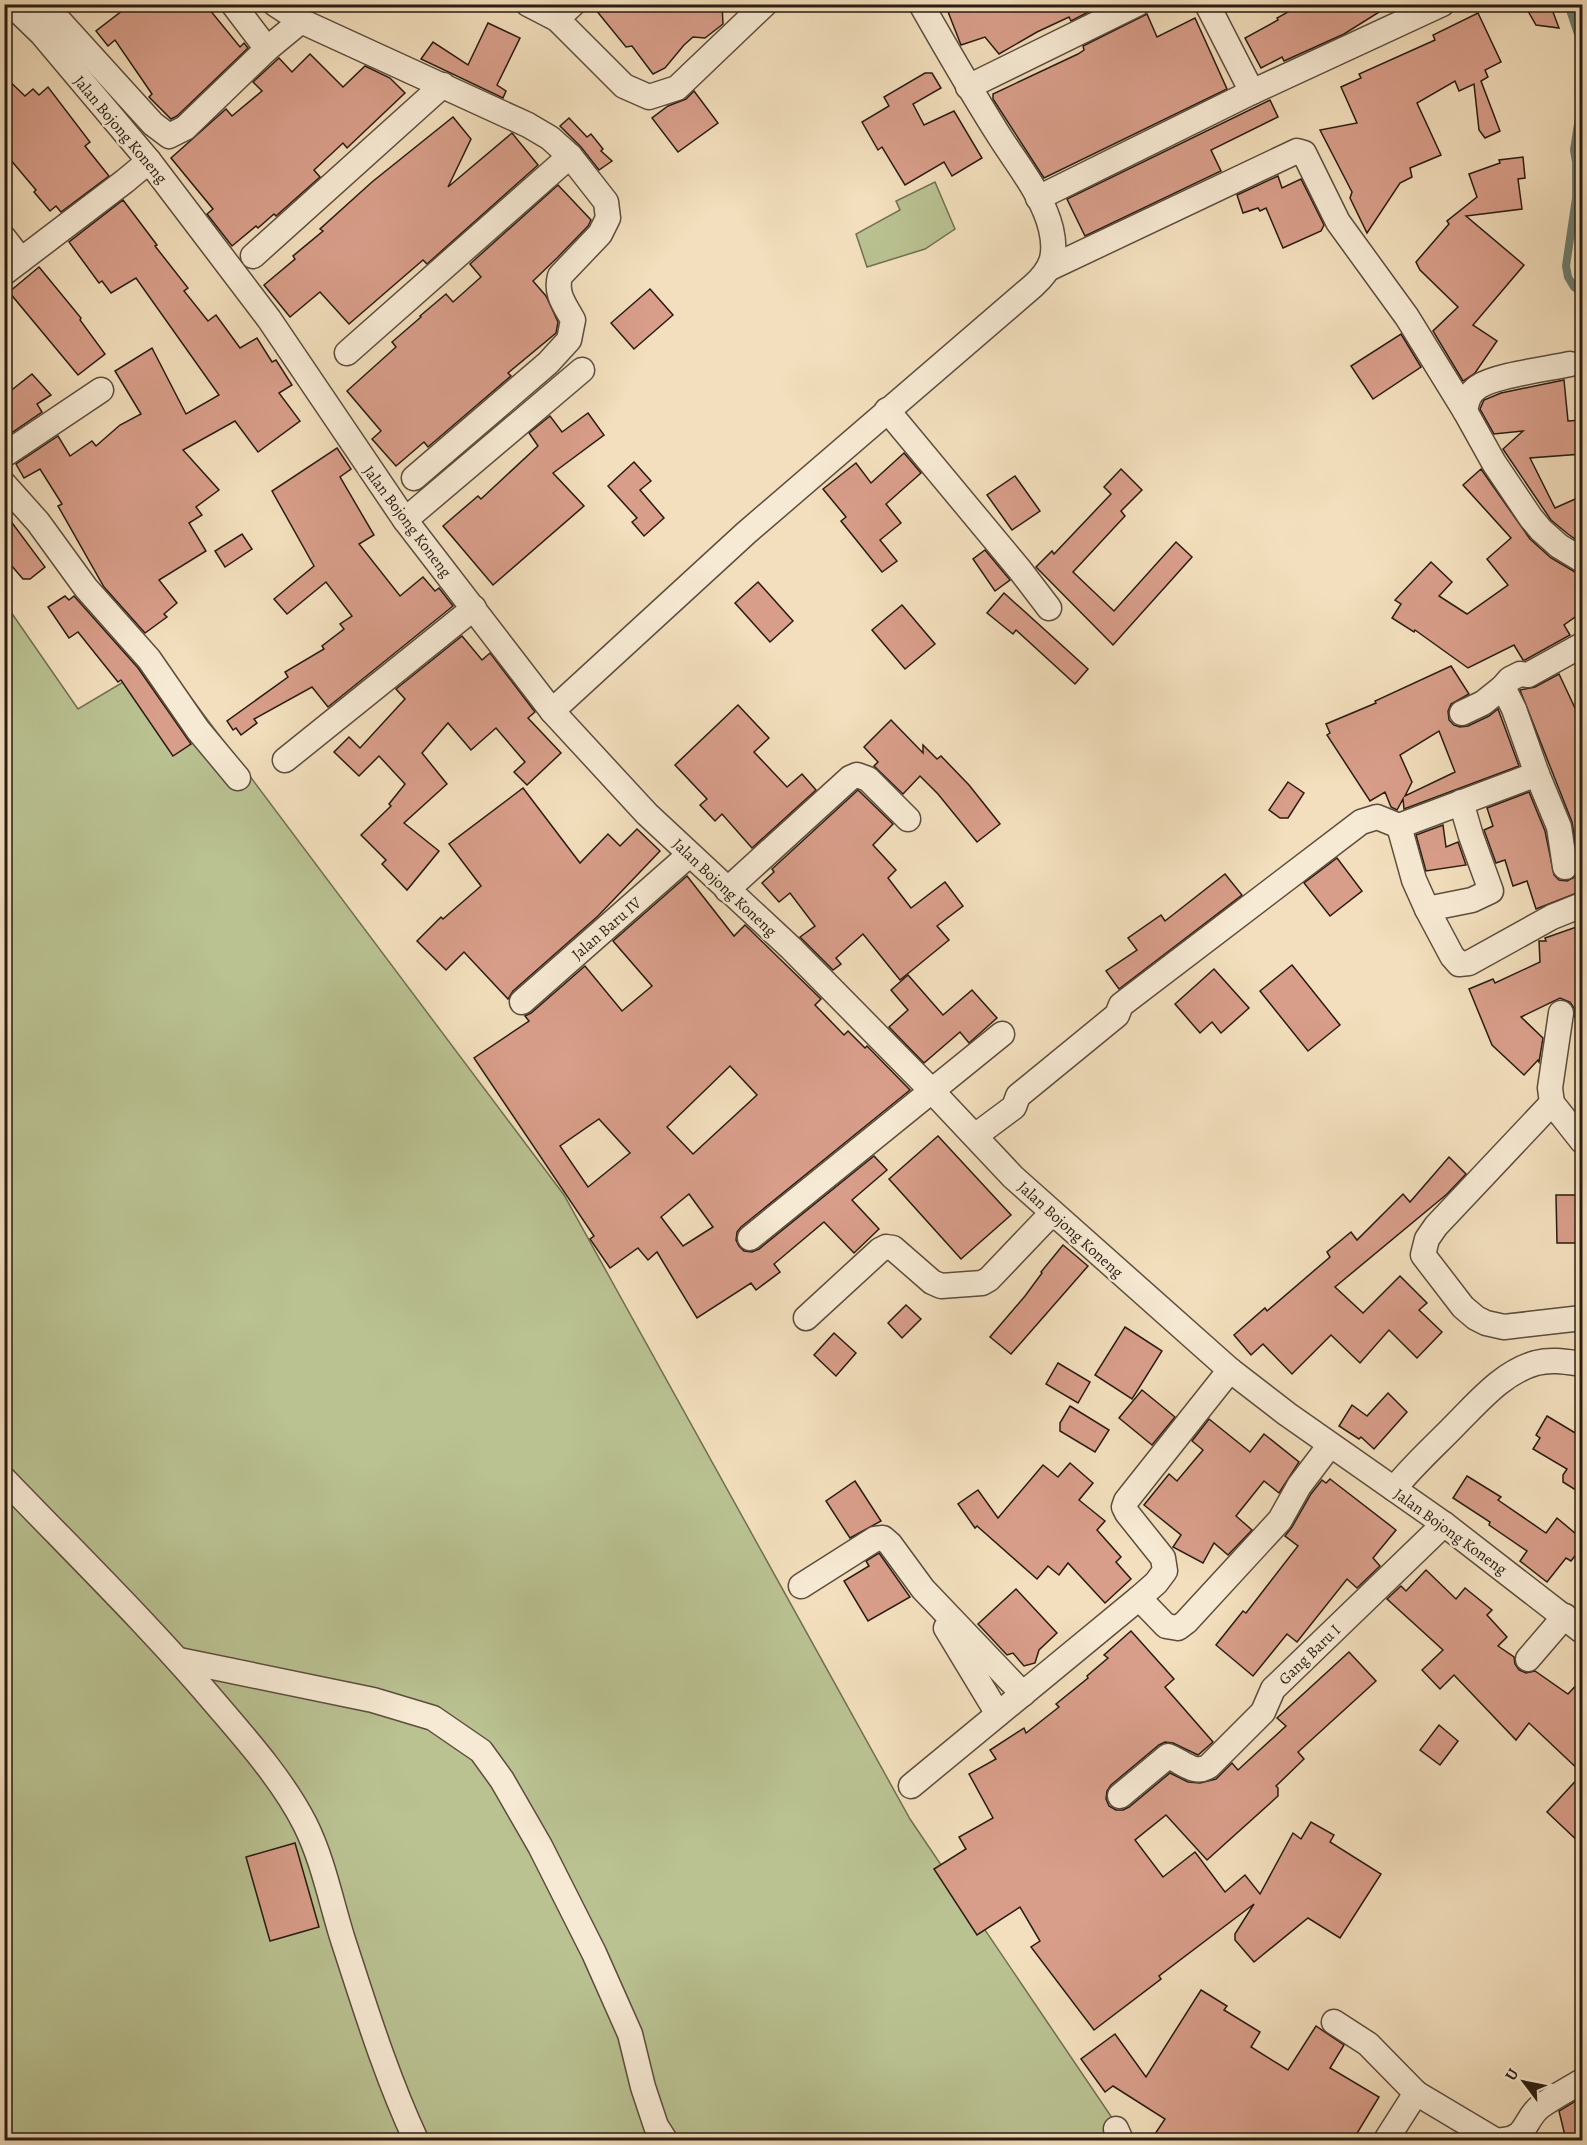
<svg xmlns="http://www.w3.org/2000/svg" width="1587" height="2145" font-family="Alegreya,serif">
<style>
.green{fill:#bac292;stroke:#726f52;stroke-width:1.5}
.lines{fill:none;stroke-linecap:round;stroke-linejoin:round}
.stream{stroke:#6d7d71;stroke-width:8}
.building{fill:#d99e8a;stroke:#291c12;stroke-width:1.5;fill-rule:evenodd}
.minor-casing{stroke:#5c4d3d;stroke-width:27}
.minor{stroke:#f7ead4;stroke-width:24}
.labels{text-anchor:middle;stroke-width:5;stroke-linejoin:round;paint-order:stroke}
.street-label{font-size:16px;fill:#291c12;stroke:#f7ead4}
</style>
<rect width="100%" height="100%" fill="#f3dfbd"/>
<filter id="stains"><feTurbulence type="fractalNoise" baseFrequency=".00333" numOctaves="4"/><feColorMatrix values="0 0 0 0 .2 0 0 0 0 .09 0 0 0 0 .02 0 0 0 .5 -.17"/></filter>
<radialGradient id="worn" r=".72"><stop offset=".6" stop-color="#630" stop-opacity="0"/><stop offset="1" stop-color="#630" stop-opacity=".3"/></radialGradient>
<!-- green -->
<g class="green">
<polygon points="935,182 955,229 925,249 867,267 856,234 900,210 896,201"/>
<polygon points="4,602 78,709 162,659 564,1195 910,1819 1127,2140 5,2140"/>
</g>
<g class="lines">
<!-- stream -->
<g class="stream">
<polyline points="1568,4 1579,37 1582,73"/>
<polyline points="1582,98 1574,150 1576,162 1576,198 1566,266 1568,277 1574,287 1582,292"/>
</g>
</g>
<!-- building -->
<g class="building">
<polygon points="131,4 205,4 240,47 244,43 248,48 177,116 171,119 149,97 152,94 115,40 108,46 96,31"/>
<polygon points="591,4 722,4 723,24 705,38 693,37 684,45 665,68 653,74 632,46 626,47"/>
<polygon points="945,4 1104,4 1071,21 1069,17 1037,32 999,54 985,37 961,45"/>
<polygon points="1285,4 1392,4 1344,34 1284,61 1282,57 1261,68 1245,38 1278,20 1277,18 1288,12"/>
<polygon points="1524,4 1550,4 1559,28 1536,25"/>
<polygon points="1478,13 1501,62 1485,70 1488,77 1481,81 1500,131 1485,138 1479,130 1474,84 1459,91 1455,81 1417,103 1441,155 1410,168 1412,177 1400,183 1367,233 1350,198 1352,192 1320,130 1357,123 1341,87 1361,78 1359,74 1435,40 1433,35"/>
<polygon points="1147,14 1157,37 1195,18 1227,89 1044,178 993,99 993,94 1078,54 1084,50 1083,46"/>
<polygon points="488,23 520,38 497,85 506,91 503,98 421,59 433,42 468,65"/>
<polygon points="310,54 343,87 365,66 390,78 405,93 347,148 343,143 314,170 320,177 276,216 274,214 258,228 256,226 232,246 207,214 213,209 171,158 226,109 232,116 262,91 253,82 279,58 292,72"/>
<polygon points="925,73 932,73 941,88 913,104 924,125 954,111 982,158 952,176 944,162 905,185 882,147 878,150 862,122 889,106 884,97"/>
<polygon points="4,76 25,96 33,89 39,95 48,87 90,142 85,146 109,176 61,212 56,206 50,211 34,192 36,190 4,152"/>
<polygon points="694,91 718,123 678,152 652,118 668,106 686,99"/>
<polygon points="1270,100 1278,117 1211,150 1221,171 1085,236 1067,199"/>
<polygon points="453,117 471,139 448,187 512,133 538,165 427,264 423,260 349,324 320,292 290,317 264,285 295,259 293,256 323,231 320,229 372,182"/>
<polygon points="569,118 587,137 591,134 603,149 601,151 612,161 599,170 581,147 560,126"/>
<polygon points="1523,157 1525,178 1518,179 1522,209 1466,216 1524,265 1473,325 1497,341 1475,373 1463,381 1433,331 1458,307 1420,270 1416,262 1449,224 1447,221 1477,197 1469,174 1500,163 1499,160"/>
<polygon points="1278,176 1282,188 1301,179 1324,225 1321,231 1283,248 1266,208 1260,211 1258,208 1243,213 1237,195"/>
<polygon points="558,185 591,220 588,226 558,257 533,281 546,296 558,322 556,333 508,373 511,376 428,447 424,442 396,466 372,439 381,431 347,391 396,347 392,342 421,317 420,316 446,294 453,302 481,277 470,264"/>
<polygon points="123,200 157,245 155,246 188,288 184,291 208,321 216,315 240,348 257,338 272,362 276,360 292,385 279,393 300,421 258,452 235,421 183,450 219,490 196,507 202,515 189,523 206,551 159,580 177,603 164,614 167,617 145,633 104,587 58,506 62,504 40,469 24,478 16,464 58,436 70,456 92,441 96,446 120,425 141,414 115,371 152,348 186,414 219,395 136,278 111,293 102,281 99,283 69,242"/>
<polygon points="39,267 81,318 80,320 105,354 78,375 9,292"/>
<polygon points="650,289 673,315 634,349 611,323"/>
<polygon points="1401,334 1421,367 1373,399 1351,366"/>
<polygon points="32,374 51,395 37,404 42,412 4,438 4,396"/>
<polygon points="1564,380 1568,421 1582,420 1582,454 1530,458 1555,508 1582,496 1582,544 1568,534 1551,520 1503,449 1523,431 1494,434 1480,409 1484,400 1501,393"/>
<polygon points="588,413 604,435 553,473 584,506 493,585 443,526 478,496 481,499 538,446 529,433 550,416 562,432"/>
<polygon points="337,448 351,469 340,477 374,535 359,544 400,596 423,577 435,591 439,588 453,606 328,707 312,687 254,719 257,723 241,735 236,728 233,730 227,721 288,677 285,672 324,649 322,646 344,629 340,624 352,616 326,582 287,614 274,599 314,566 272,491"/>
<polygon points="904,453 921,473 886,504 901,523 880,540 897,561 882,572 841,521 846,517 823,489 856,463 871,483"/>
<polygon points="634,462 651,481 640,490 664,518 644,536 632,522 637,518 608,486"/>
<polygon points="1121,469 1142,490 1121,511 1125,516 1073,572 1114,611 1176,542 1192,557 1113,645 1036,567 1052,551 1054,554 1111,494 1104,487"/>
<polygon points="1481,469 1530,539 1551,558 1575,572 1582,574 1582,612 1564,625 1570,635 1525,660 1523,660 1514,645 1468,668 1415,630 1414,632 1392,618 1401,604 1395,600 1431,562 1452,582 1439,596 1467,614 1508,585 1487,559 1511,538 1463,485"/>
<polygon points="1015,476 1040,511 1012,530 987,495"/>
<polygon points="4,512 45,567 30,579 23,579 4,557"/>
<polygon points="242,534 252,549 225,567 215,551"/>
<polygon points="985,550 1010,580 995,591 973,559"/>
<polygon points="758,582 793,621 770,642 735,603"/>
<polygon points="1004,593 1088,669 1075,684 1016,630 1013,634 987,613"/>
<polygon points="65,596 69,600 74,596 138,668 191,744 173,756 121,680 118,682 78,632 69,638 48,607"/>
<polygon points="902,605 935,644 905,669 872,630"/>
<polygon points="462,636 482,660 490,653 535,712 528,718 561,753 527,785 514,772 525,762 496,728 471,750 448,723 422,753 447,784 404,823 439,851 407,890 382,864 386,860 361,835 391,806 389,804 405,784 379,756 359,776 334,752 349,737 360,748 405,699 396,689"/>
<path d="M1451 666 1469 694 1451 704 1448 711 1449 720 1454 725 1460 727 1468 726 1489 716 1498 709 1519 766 1404 809 1403 799 1397 810 1391 807 1385 792 1370 801 1327 735 1330 733 1326 724 1376 703 1375 701ZM1439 731 1455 772 1405 796 1412 782 1400 755Z"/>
<polygon points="1559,674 1582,723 1582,891 1536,909 1527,881 1513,886 1505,860 1496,863 1484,830 1493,826 1487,808 1529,792 1545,831 1554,875 1559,880 1567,881 1573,878 1578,873 1579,865 1572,822 1520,690 1535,687"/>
<polygon points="738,705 769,738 754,752 787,787 802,774 816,790 752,848 722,814 715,821 700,805 707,799 675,765"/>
<polygon points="891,720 923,753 923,745 937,759 941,756 969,785 1000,824 977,842 938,794 920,776 903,794 874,766 878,762 864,747"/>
<polygon points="1288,782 1304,793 1288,818 1280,818 1269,810"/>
<polygon points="523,788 580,863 608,834 620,846 637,829 660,851 598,916 513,991 508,999 464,952 446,970 417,941 441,917 443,919 481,886 449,844"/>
<polygon points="858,790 893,824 873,845 896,870 888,878 911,908 945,882 963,906 937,926 949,940 900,980 863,934 836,958 841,964 833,970 800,937 815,926 790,893 779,902 762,883 774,872 772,869"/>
<polygon points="1443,825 1446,847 1458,842 1466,865 1426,871 1416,835"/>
<polygon points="1337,858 1362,891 1330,916 1304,883"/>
<polygon points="1225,874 1242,895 1119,989 1106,971 1137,950 1128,938 1161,915 1165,921"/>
<path d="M687 876 734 936 745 925 821 999 815 1005 844 1035 848 1031 865 1048 867 1046 910 1090 741 1227 737 1232 736 1240 739 1246 744 1251 752 1252 759 1249 874 1156 887 1170 852 1200 879 1229 854 1253 824 1222 774 1264 780 1272 756 1290 751 1283 697 1318 657 1252 648 1260 638 1248 610 1268 590 1239 594 1236 474 1058 529 1021 525 1016 531 1013 585 966 622 1011 652 986 613 941ZM730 1066 757 1095 693 1154 667 1127ZM599 1119 630 1153 588 1187 560 1146ZM689 1194 713 1227 683 1246 661 1217Z"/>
<polygon points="1582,925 1582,1026 1575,1017 1574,1008 1570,1002 1560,998 1521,1017 1543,1038 1539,1062 1538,1060 1524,1075 1492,1045 1469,989 1493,979 1495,983 1540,962 1539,941 1546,941 1545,938"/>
<polygon points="1292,965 1340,1025 1308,1051 1260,991"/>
<polygon points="1214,969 1249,1008 1221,1033 1212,1022 1200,1033 1175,1004"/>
<polygon points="908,975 943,1015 972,990 997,1018 969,1043 960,1032 924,1063 889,1027 908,1010 891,990"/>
<polygon points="938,1136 1011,1215 961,1259 889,1179"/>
<polygon points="1449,1157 1466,1174 1447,1194 1335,1287 1363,1313 1400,1276 1427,1303 1419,1310 1442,1332 1417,1358 1389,1330 1360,1363 1331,1335 1292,1374 1263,1344 1251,1355 1234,1335 1265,1308 1267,1311 1330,1257 1327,1252 1351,1232 1357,1240 1403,1194 1410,1202"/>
<polygon points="1556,1195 1582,1195 1582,1243 1557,1243"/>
<polygon points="1063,1245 1088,1266 1011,1354 990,1337 1025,1296 1042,1273 1041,1272"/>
<polygon points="906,1305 921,1319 902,1338 888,1323"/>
<polygon points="1125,1327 1162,1351 1132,1399 1095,1375"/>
<polygon points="834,1333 856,1353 836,1376 814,1355"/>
<polygon points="1058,1363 1090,1382 1078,1403 1046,1384"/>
<polygon points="1142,1390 1175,1417 1152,1445 1119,1418"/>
<polygon points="1388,1393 1407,1412 1374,1449 1361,1437 1359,1439 1339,1426 1352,1405 1367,1416"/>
<polygon points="1070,1406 1109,1430 1095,1452 1060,1431 1060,1423"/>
<polygon points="1547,1416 1582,1437 1582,1494 1563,1482 1563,1475 1567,1469 1533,1449 1540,1438 1536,1435"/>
<polygon points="1209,1419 1250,1452 1264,1434 1299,1462 1279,1493 1264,1481 1236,1516 1252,1530 1228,1555 1214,1543 1203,1563 1173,1547 1181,1535 1144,1505 1169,1474 1177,1481 1203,1450 1192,1441"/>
<polygon points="1070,1463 1093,1483 1079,1500 1105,1521 1097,1530 1121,1557 1116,1562 1131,1579 1105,1603 1068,1563 1059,1575 1048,1566 1037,1579 977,1526 975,1528 958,1504 978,1490 998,1518 1043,1465 1058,1477"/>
<polygon points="1467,1476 1501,1497 1498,1500 1546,1533 1557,1518 1582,1539 1582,1547 1571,1561 1566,1558 1547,1582 1520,1561 1527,1551 1489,1525 1490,1522 1453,1498"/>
<polygon points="1330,1479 1396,1530 1373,1558 1380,1566 1357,1588 1347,1579 1297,1642 1287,1634 1253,1676 1216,1645 1243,1611 1246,1613 1298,1546 1285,1536 1292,1527 1311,1494 1322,1480 1326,1483"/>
<polygon points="855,1481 881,1521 850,1538 826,1501"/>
<polygon points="879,1553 910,1597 868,1621 844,1581 869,1566 866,1561"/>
<polygon points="1426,1570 1456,1599 1465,1588 1492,1610 1487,1615 1507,1637 1498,1646 1514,1657 1515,1664 1519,1670 1526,1673 1535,1671 1568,1694 1582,1679 1582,1773 1529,1723 1516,1740 1454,1675 1440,1689 1422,1670 1443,1650 1387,1599 1401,1586 1406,1591"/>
<polygon points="1016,1589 1057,1633 1039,1650 1035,1663 1024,1666 1013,1653 1007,1655 978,1624"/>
<polygon points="1131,1631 1174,1679 1165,1687 1213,1742 1198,1755 1173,1743 1165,1742 1159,1745 1111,1785 1107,1791 1106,1799 1109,1806 1116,1810 1123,1810 1129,1807 1170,1773 1188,1782 1200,1783 1216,1779 1232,1763 1238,1770 1286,1726 1277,1718 1349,1652 1376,1681 1298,1752 1304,1759 1276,1786 1278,1788 1278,1796 1207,1860 1166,1815 1135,1840 1163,1877 1195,1852 1225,1892 1245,1875 1260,1894 1293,1833 1301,1839 1311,1822 1334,1835 1330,1842 1381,1874 1340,1938 1308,1918 1254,1962 1235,1940 1235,1934 1254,1904 1159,1976 1161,1979 1094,2030 1031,1947 1040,1941 1020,1907 977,1935 934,1869 966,1849 959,1837 993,1818 969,1774 996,1759 990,1750 1024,1728 1026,1733 1059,1707 1056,1704 1088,1678 1087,1676 1108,1658 1104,1655"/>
<polygon points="1439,1725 1458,1741 1440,1765 1420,1750"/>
<polygon points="1582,1774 1582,1845 1547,1812"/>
<polygon points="295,1843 319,1927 270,1941 246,1857"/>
<polygon points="1201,1990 1227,2006 1224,2010 1260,2032 1251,2047 1288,2070 1316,2026 1344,2045 1330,2068 1379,2097 1353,2140 1151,2140 1165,2119 1113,2086 1105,2092 1081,2059 1115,2034 1146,2077"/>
<polygon points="1582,2097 1582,2140 1566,2140 1559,2111"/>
</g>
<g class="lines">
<!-- minor casing -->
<g class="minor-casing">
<g id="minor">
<polyline points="11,4 42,34 149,161 269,319 405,520 552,711 647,814 791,948 932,1091 1013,1177 1230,1370 1287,1414 1444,1524 1582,1631"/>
<polyline points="44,4 153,124 169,136 185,128 267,49 301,21"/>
<polyline points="233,4 267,49"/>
<path d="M275 4 301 21 528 125 550 138 570 156 606 202 608 218 600 234 560 276C555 294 565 305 573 320L569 340 548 363 414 478"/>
<polyline points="528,4 557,19 624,86 649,97 677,88 765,4"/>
<polyline points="1207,4 1252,92"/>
<polyline points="557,19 573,4"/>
<polyline points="968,87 1137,4"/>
<polyline points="1038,198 1252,92 1442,4"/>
<polyline points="4,238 21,260"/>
<polyline points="253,256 443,85"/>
<polyline points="1050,268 1297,151 1304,153 1338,222 1407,317 1465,411 1494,463 1531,518 1541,530 1559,546 1582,560"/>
<polyline points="4,273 125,181 149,161"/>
<polyline points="347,353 570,156"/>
<polyline points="887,410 1020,570 1049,608"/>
<path d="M1465 411C1467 401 1469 393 1478 387 1495 375 1548 369 1570 364"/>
<polyline points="4,455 101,390"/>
<polyline points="4,484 38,522 86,588 149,659 198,730 238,778"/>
<polyline points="405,520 582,370"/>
<polyline points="1503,687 1514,709 1537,774 1559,827 1565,867"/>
<path d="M552 711 746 533 1033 286C1052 269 1057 255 1051 229 1043 195 1016 163 998 134 971 91 946 48 921 4"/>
<polyline points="1462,713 1483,703 1503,687 1510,679 1520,674 1528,675 1582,645"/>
<polyline points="285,760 474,608"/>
<polyline points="1399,826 1414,880 1427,909 1452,956 1459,964 1469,963 1552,917 1582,905"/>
<polyline points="727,890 850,778 857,775 868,779 908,819"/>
<polyline points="1427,909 1472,900 1491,891 1471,836 1461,802"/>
<polyline points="522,1002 689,855"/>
<polyline points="1561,1013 1550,1088 1552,1103 1582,1141"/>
<polyline points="1552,1103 1436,1226 1427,1239 1423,1255 1463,1307 1476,1318 1486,1323 1504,1327 1582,1318"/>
<polyline points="975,1136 1014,1107 1018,1096 1117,1015 1121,1005 1361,822 1377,817 1399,826 1537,774"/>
<polyline points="750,1238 1002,1034"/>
<polyline points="806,1318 880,1250 886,1247 893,1248 932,1282 941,1286 982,1283 989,1279 1052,1213"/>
<path d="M4 1479C78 1556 154 1630 222 1711 252 1746 284 1783 305 1824 323 1860 331 1902 343 1940 365 2007 386 2076 416 2140"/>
<path d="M1394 1489C1414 1464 1437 1444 1459 1421 1481 1399 1504 1372 1536 1363 1552 1359 1567 1362 1582 1364"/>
<polyline points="801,1586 875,1539 883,1538 890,1544 923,1589 1023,1694"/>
<polyline points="1139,1598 1156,1583 1165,1571 1163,1558 1127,1513 1124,1507 1126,1501 1230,1370"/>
<polyline points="946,1628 998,1714"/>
<polyline points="1528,1659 1565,1616"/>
<polyline points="179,1660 373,1700 433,1718 481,1751 502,1780 540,1846 594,1953 630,2034 643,2087 656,2126 665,2140"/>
<polyline points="911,1786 1139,1598 1166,1626 1178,1628 1186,1622 1280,1520 1299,1486 1330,1445"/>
<path d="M1120 1796 1168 1756C1182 1761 1194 1776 1209 1766L1263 1712 1273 1689 1444 1524"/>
<polyline points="1334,2022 1368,2044 1416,2093"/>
<polyline points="1116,2129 1121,2140"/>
<polyline points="1386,2140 1416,2093 1495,2140"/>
<path d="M1503 2140C1527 2139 1525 2117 1541 2106 1554 2097 1569 2089 1582 2081"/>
</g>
</g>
<!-- minor -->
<use href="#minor" class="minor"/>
</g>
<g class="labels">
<!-- street labels -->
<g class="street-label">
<text transform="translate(121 129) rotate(50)" y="6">Jalan Bojong Koneng</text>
<text transform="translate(408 521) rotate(53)" y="6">Jalan Bojong Koneng</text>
<text transform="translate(725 887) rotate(43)" y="6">Jalan Bojong Koneng</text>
<text transform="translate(606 928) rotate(-41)" y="6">Jalan Baru IV</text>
<text transform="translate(1071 1229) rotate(42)" y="6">Jalan Bojong Koneng</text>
<text transform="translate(1451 1531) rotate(36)" y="6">Jalan Bojong Koneng</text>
<text transform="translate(1309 1654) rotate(-44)" y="6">Gang Baru I</text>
</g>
</g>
<!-- margin -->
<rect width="1587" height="2145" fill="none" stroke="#f3dfbd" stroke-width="24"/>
<rect x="6" y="6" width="1575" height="2133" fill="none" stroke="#291c12" stroke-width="3"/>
<rect x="12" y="12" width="1563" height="2121" fill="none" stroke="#291c12" stroke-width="1.5"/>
<!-- north arrow -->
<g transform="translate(1524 2082) rotate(302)" stroke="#f7ead4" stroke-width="4.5" paint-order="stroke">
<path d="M0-4.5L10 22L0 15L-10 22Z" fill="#291c12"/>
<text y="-9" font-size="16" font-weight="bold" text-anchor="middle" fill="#291c12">U</text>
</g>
<rect width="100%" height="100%" filter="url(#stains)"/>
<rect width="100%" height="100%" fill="url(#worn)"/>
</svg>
